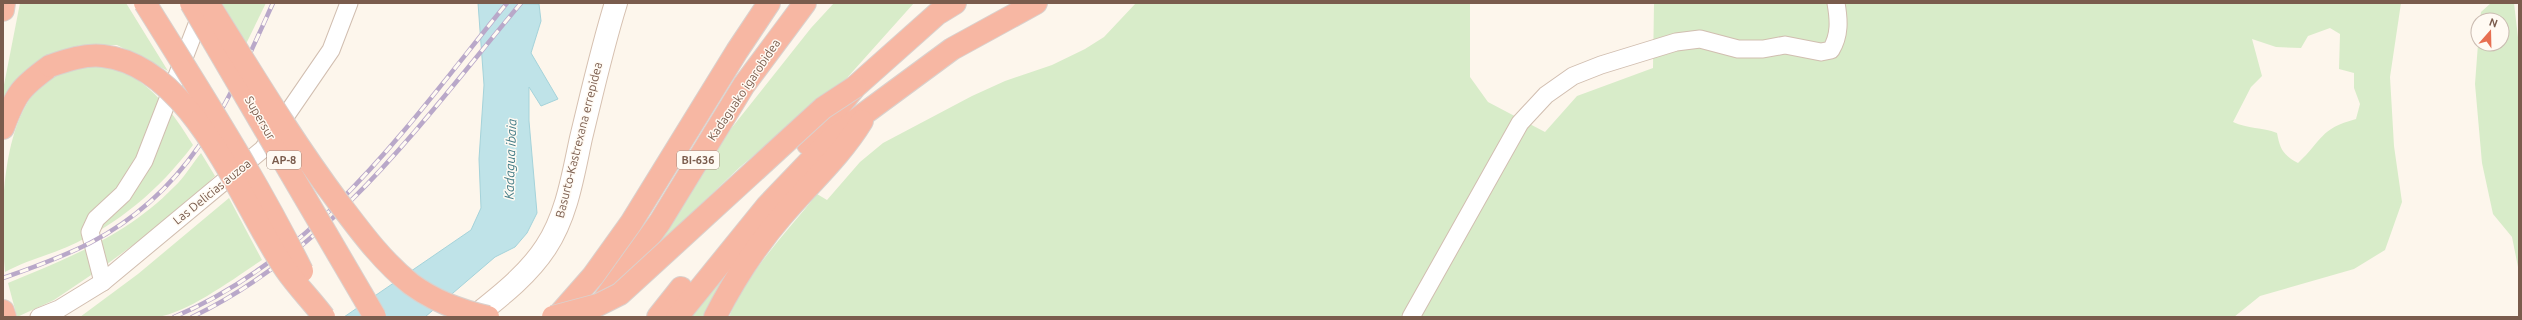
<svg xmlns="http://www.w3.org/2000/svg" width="2522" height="320" font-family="Ubuntu,sans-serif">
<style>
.green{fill:#d8ecc9;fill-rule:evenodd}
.water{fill:#bfe3e8;stroke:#a5d3da}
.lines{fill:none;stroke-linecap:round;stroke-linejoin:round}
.street-casing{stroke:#d1beb0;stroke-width:19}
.secondary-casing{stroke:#d6c0b0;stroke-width:24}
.highway-casing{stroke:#dad1cd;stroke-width:24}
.street{stroke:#fff;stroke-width:17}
.secondary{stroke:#fff;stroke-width:22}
.highway{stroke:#f7b7a3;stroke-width:22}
.rail-casing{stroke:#b9a8c9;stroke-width:4.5}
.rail{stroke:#fffaf3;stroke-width:3;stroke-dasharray:9;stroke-linecap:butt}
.highway-bridge-casing{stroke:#dad1cd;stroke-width:24;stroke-linecap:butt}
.highway-bridge{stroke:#f7b7a3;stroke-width:22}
.labels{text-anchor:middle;stroke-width:3;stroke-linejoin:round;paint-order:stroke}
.shield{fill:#fffaf3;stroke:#a28b7f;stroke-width:1}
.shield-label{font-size:11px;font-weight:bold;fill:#7a5c4d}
.street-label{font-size:12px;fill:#7a5c4d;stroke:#fffaf3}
.water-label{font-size:13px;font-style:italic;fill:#437c86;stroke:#fffaf3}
</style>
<rect width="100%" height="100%" fill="#fdf6ec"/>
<!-- green -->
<g class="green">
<polygon points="20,3 126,3 168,71 117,45 81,45 46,56 3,108 3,90"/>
<polygon points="222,3 266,3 246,44"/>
<polygon points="834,3 914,3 846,79 740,167 656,247 726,135 811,28"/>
<path d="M1136 3H1470V77L1488 102 1545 132 1577 96 1653 68 1654 4 1651 3H2401L2390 77 2394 146 2402 202 2385 250 2354 269 2260 296 2234 317H729C748 271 787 232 817 194L827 200 860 162 883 143 972 96 1005 81 1052 65 1085 49 1104 37ZM2330 28 2340 34 2339 69 2354 73V88L2360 104 2356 119C2319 129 2323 140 2298 163 2283 155 2280 149 2277 133 2262 127 2248 129 2233 122L2251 87 2262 76 2252 39 2276 47 2301 48 2308 36Z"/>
<polygon points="2491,3 2514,3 2519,46 2519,272 2512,237 2493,214 2482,163 2475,84 2478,44 2502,44 2502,20 2480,20 2481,12"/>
<path d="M88 66C96 66 105 65 113 68 149 79 174 114 193 145 160 189 118 225 67 247 46 256 25 261 5 272 0 216 0 108 53 76 62 70 77 69 88 66Z"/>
<path d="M201 153 215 176 177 213 103 267 54 300 17 317 8 283C70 257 126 236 174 187 184 178 192 164 201 153Z"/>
<path d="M229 198 262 260C236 277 188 313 157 317 132 320 105 317 80 317L138 274Z"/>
<polygon points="741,252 704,317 690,317"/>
</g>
<!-- water -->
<polygon class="water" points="478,3 539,4 541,21 531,53 558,99 541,106 529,87 529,121 537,213 527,233 515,247 495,257 425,317 344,317 471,230 481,208 479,159 484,85"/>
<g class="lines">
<!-- street casing -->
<g class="street-casing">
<g id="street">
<polyline points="103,282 90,232 96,219 123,194 144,161 203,9"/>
<polyline points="39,317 59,309 103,282 263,149 331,50 349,3"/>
<path d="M1411 317 1520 123 1546 95 1573 76 1601 65 1676 42 1700 39 1738 49H1763L1785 45 1821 52 1831 50C1840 35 1839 20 1836 3"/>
</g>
</g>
<!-- secondary casing -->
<g class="secondary-casing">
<path id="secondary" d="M474 317C499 297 528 275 546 247 567 215 573 175 581 138 592 93 602 48 616 3"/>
</g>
<!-- highway casing -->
<g class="highway-casing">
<g id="highway">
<polyline points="3,10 4,3"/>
<path d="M3 128C16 93 21 87 50 66"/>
<polyline points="808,144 855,87 937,14 955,3"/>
<polyline points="604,300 660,222 744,85 805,3"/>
<polyline points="3,311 5,317"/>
<polyline points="557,317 593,276 631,223 737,51 769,3"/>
<polyline points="658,317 681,288"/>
<polyline points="677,317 767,206 834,136 952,49 1036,3"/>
<path d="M715 317C733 282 756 246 782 216 810 183 840 157 862 121"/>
</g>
</g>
<!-- street -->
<use href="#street" class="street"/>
<!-- secondary -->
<use href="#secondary" class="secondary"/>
<!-- highway -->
<use href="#highway" class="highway"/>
<!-- rail casing -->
<g class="rail-casing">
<g id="rail">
<path d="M3 278C32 268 62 257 90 243 192 190 228 102 273 3"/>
<path d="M174 317C319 256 411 121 507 3"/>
<path d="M192 317C332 250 424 119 521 3"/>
</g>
</g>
<!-- rail -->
<use href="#rail" class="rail"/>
<!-- highway-bridge casing -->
<g class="highway-bridge-casing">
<g id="highway-bridge">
<path d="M145 3C200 91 256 178 302 271"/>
<polyline points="191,3 375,317"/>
<path d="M208 3C250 70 291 139 339 203 361 232 382 261 411 284 434 301 461 311 488 317"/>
<path d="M50 66C67 60 85 54 103 56 194 66 241 205 286 270 297 286 312 301 324 317"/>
<polyline points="553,317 598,305 620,294 823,108 855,87"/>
</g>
</g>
<!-- highway-bridge -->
<use href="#highway-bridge" class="highway-bridge"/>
</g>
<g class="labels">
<!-- shield labels -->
<g class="shield">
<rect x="267" y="151" width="34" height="18" rx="3"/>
<rect x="677" y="151" width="42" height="18" rx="3"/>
</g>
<g class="shield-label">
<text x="284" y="164">AP-8</text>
<text x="698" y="164">BI-636</text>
</g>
<!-- street labels -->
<g class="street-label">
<text transform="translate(744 90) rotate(-56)" y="4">Kadaguako igarobidea</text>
<text transform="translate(260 118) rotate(60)" y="4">Supersur</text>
<text transform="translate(579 140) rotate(-76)" y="4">Basurto-Kastrexana errepidea</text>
<text transform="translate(212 192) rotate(-39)" y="4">Las Delicias auzoa</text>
</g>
<!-- water labels -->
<g class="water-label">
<text transform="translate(510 159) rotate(-88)" y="5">Kadagua ibaia</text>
</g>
</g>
<!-- border -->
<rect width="2522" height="320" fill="none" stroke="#7a5c4d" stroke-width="8"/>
<!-- north arrow -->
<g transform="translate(2490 32) rotate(20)"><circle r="19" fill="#fffaf3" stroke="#cabbb1"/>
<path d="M0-3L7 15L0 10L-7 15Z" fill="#e76f51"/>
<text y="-6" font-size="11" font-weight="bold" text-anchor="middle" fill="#7a5c4d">N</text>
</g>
</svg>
